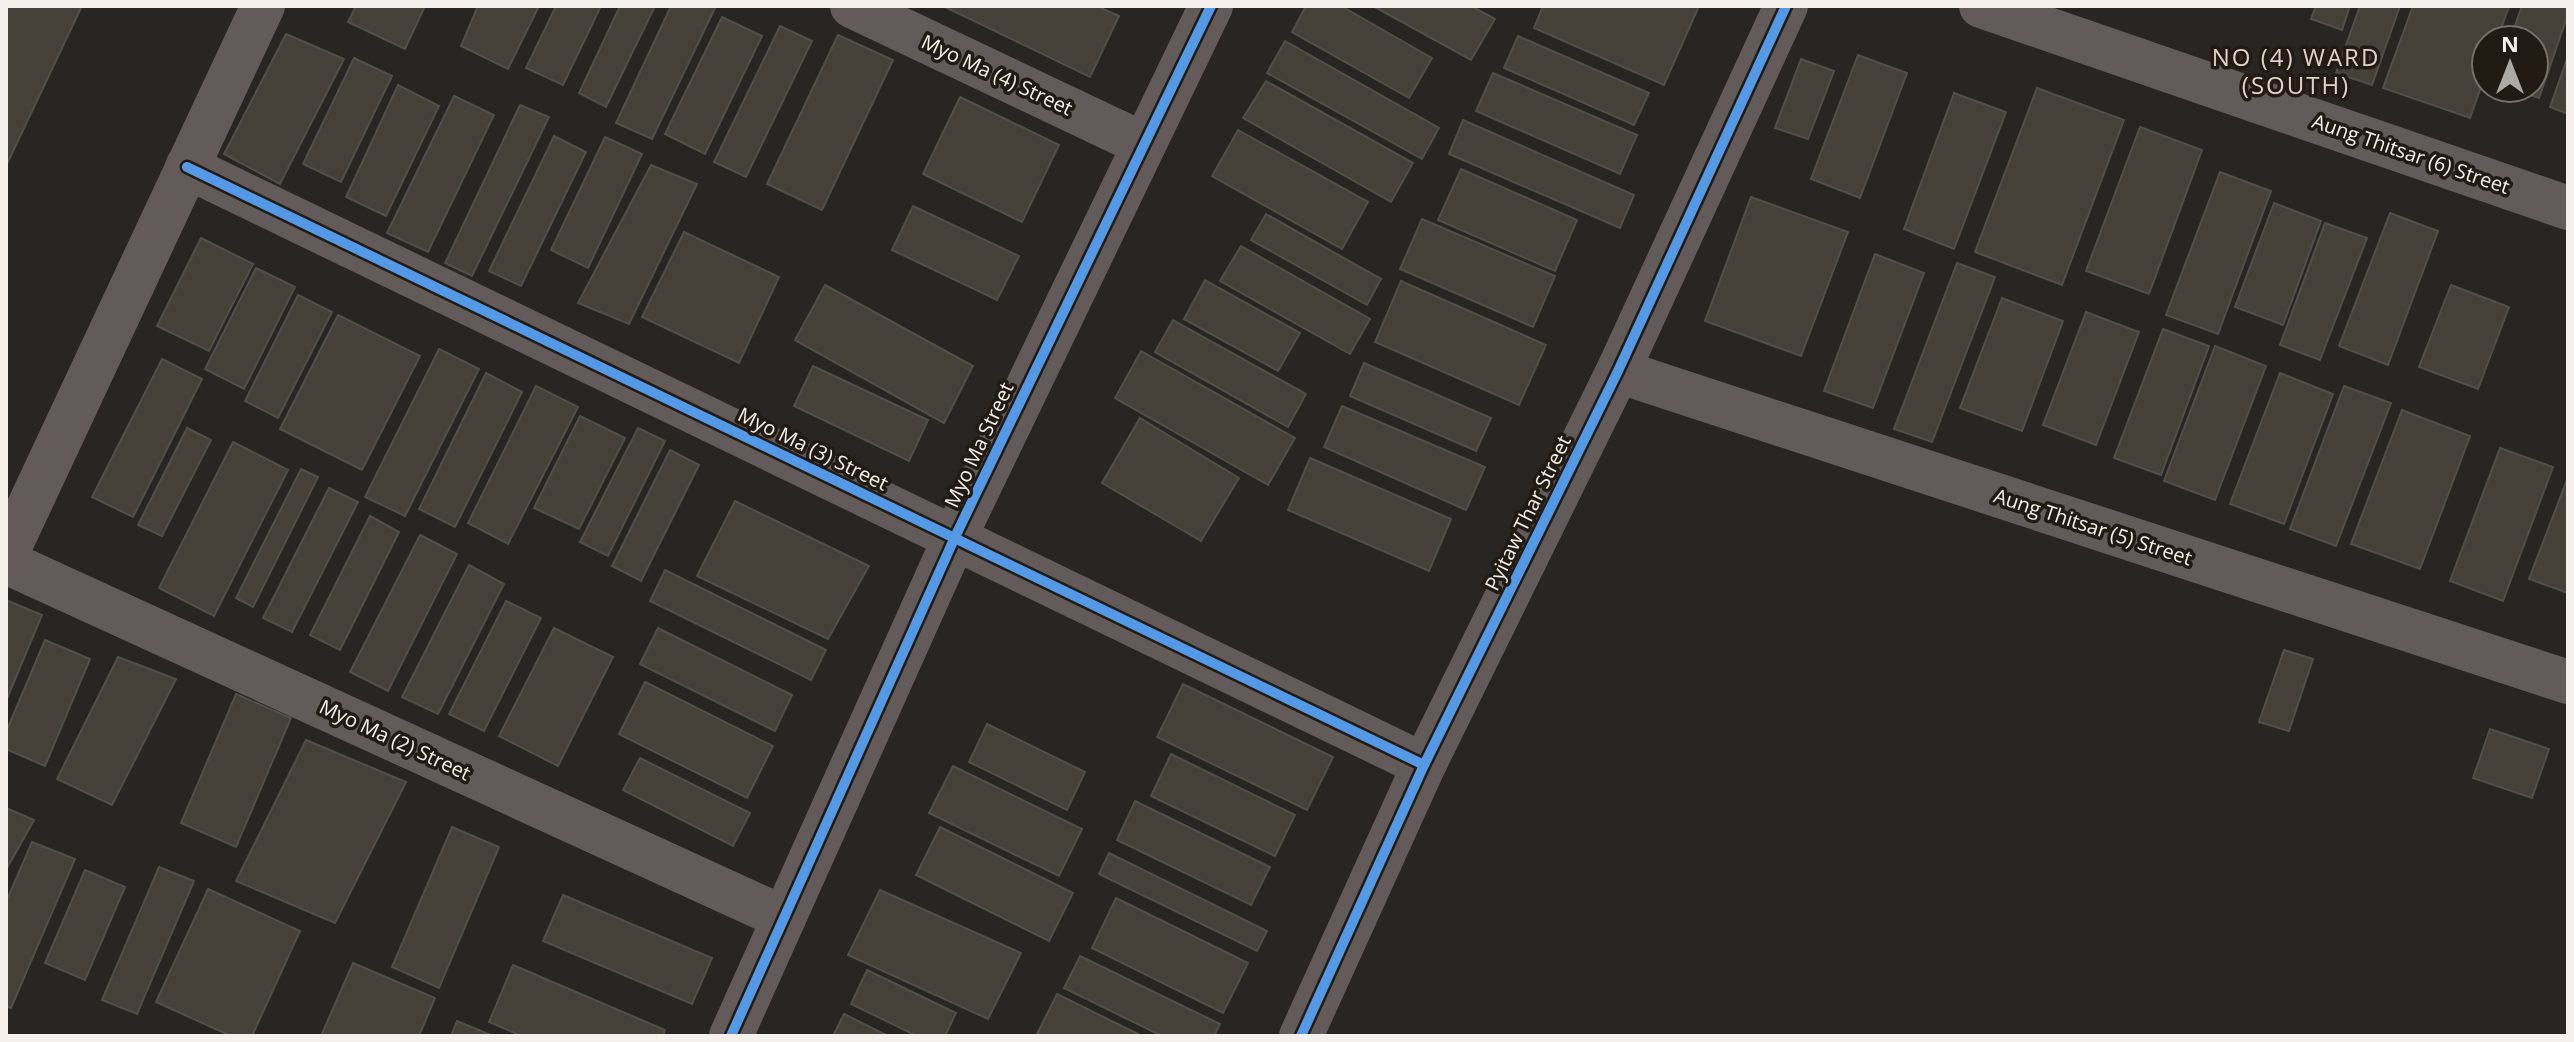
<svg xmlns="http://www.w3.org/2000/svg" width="2574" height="1042" font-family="'Open Sans',sans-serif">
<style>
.building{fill:#464138;stroke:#514f4c;stroke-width:2}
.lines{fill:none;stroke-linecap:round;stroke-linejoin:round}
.minor{stroke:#625b59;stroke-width:44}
.cycleway-casing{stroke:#221b14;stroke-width:15}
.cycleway{stroke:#5399e6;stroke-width:10}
.labels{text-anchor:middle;stroke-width:7;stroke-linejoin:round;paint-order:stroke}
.street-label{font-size:20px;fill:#f5f0ec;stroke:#221b14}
.quarter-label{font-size:24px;letter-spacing:2px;fill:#ddd3cb;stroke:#221b14}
</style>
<rect width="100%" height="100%" fill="#282522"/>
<!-- building -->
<g class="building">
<polygon points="6,6 82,6 6,166"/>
<polygon points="356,6 425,6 405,49 348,22"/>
<polygon points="478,6 539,6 508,69 461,46"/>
<polygon points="556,6 601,6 563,85 526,68"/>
<polygon points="620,6 655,6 606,107 579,93"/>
<polygon points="671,6 716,6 652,139 616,123"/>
<polygon points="943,6 1097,6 1119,16 1090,77"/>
<polygon points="1306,6 1341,6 1432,58 1409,98 1292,32"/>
<polygon points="1373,6 1471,6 1495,19 1471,60"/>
<polygon points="1543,6 1699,6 1664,85 1534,28"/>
<polygon points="2316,6 2350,6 2342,30 2311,19"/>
<polygon points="2360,6 2400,6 2372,85 2336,73"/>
<polygon points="2413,6 2509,6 2497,40 2486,40 2486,73 2470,118 2383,88"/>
<polygon points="2522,6 2568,6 2568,14 2539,98 2509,88 2534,88 2534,40 2510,40"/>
<polygon points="722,17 762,36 705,154 665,134"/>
<polygon points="780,26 812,41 746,177 714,162"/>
<polygon points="286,34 344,59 280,184 224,154"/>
<polygon points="838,35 893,60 822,210 767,184"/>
<polygon points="1518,36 1649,93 1634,125 1504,68"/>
<polygon points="1285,41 1439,128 1422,159 1267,73"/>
<polygon points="1858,55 1907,73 1860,198 1811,179"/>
<polygon points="2568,56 2568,114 2550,107"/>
<polygon points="354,58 392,76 341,182 303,164"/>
<polygon points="1801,59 1834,71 1808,139 1775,128"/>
<polygon points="1493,73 1637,135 1620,174 1476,111"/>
<polygon points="1266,81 1413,163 1391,202 1243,118"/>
<polygon points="398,85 439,106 386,216 346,197"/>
<polygon points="2037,88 2124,120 2062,285 1975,252"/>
<polygon points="1954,93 2006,112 1954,249 1904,229"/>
<polygon points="454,96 494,115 428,252 387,233"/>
<polygon points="960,97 1059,145 1022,222 923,174"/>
<polygon points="520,105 549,117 472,276 445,263"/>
<polygon points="1463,120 1634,195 1620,228 1449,154"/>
<polygon points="2140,127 2202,150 2149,294 2086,271"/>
<polygon points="1238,130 1368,202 1342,249 1212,176"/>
<polygon points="554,136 586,152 521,286 489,271"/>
<polygon points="605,137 642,154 588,268 551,250"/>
<polygon points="651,165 697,184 629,324 578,303"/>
<polygon points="1461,169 1577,220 1555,271 1438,220"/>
<polygon points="2220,172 2271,191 2218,334 2166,315"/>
<polygon points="1751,197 1848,232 1801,356 1705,321"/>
<polygon points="2274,203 2321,221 2283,325 2235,307"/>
<polygon points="913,206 1019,256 997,300 892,250"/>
<polygon points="2390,213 2438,231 2388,365 2339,346"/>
<polygon points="1266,214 1381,279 1367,305 1251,240"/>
<polygon points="1422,219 1555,276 1533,327 1400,269"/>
<polygon points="2325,223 2367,238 2320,360 2280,345"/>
<polygon points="684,232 779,277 739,363 642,317"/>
<polygon points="201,238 253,264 209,351 157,326"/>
<polygon points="1241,246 1370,319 1350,354 1220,281"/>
<polygon points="1875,254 1924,273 1873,408 1824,391"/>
<polygon points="1957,263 1995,277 1932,442 1894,429"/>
<polygon points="256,268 295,287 244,389 205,369"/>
<polygon points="1205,280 1300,333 1278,371 1184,319"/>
<polygon points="1401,281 1546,345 1519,405 1375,342"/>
<polygon points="825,285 973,366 944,423 795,340"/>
<polygon points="2451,285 2509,307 2478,389 2419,367"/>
<polygon points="298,295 332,312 278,418 245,401"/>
<polygon points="2002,298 2063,321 2022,431 1960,408"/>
<polygon points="2086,312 2139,332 2096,445 2043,425"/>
<polygon points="338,315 420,356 362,470 280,429"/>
<polygon points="1173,320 1306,394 1288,427 1155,352"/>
<polygon points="2163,329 2209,346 2161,475 2114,458"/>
<polygon points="2215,346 2266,366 2215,500 2164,481"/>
<polygon points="439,349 479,369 405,516 365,497"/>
<polygon points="1141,351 1295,438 1268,485 1115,398"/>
<polygon points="162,359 202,379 133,517 92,497"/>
<polygon points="1364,363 1491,418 1476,451 1350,396"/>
<polygon points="813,366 928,420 909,461 794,406"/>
<polygon points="486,373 522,392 455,527 419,509"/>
<polygon points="2280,373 2333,394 2284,524 2230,504"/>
<polygon points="536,386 578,407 508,544 468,523"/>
<polygon points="2344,386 2391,403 2336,546 2290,529"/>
<polygon points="1342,406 1485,467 1466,510 1324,447"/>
<polygon points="2402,410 2470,436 2420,569 2351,544"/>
<polygon points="580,416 625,438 579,529 534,508"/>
<polygon points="1140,418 1239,478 1201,541 1102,483"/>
<polygon points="187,428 211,440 162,536 138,525"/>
<polygon points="638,428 665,441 608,556 580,542"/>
<polygon points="233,442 288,470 214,616 159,588"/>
<polygon points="2500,448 2553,467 2503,601 2450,581"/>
<polygon points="670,450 699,465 641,581 612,566"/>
<polygon points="1310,458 1451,519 1429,571 1288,510"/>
<polygon points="301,469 318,477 253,607 236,598"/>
<polygon points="2568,477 2568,593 2529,579"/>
<polygon points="329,488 358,502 292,632 263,618"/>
<polygon points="735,501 869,566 828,639 697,576"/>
<polygon points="370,516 399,532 340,650 310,635"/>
<polygon points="420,535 457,554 388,691 350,672"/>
<polygon points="469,565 504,584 438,714 402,697"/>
<polygon points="665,570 826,650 811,680 650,601"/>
<polygon points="6,600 42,615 6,701"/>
<polygon points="506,601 541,618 484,731 449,714"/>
<polygon points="554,628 613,657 558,766 499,736"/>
<polygon points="658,628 792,695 775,731 640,664"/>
<polygon points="45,640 90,659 45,766 6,749 6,732"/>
<polygon points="2284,650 2313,659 2289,731 2259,722"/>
<polygon points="118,657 176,679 112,805 57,779"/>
<polygon points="645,682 773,746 747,798 619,734"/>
<polygon points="1183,684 1333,757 1307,810 1157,737"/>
<polygon points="236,694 291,718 236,847 181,823"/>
<polygon points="987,724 1085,772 1067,810 969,762"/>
<polygon points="2490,729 2549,749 2532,798 2473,778"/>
<polygon points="306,740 406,782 335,923 236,881"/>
<polygon points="1171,754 1295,815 1275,856 1151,796"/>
<polygon points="640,758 750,813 733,846 623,790"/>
<polygon points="953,766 1082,829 1059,876 929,813"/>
<polygon points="1135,801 1270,867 1251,905 1117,840"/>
<polygon points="6,808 34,820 6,870"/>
<polygon points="452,827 499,847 439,988 392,967"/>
<polygon points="940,827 1073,893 1049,941 916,875"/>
<polygon points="32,842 75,859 11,1008 6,1006 6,902"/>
<polygon points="1109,853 1267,931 1257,951 1099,874"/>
<polygon points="159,867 194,881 137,1014 102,1000"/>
<polygon points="85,870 125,887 85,980 45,963"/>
<polygon points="208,889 300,931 252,1036 231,1036 156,1002"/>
<polygon points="880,890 1021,953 988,1019 848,955"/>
<polygon points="563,895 712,958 692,1004 543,941"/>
<polygon points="1116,898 1248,963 1223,1013 1092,948"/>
<polygon points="1080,956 1220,1024 1214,1036 1162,1036 1064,988"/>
<polygon points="353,963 435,998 419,1036 321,1036"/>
<polygon points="513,965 665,1030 663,1036 522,1036 489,1022"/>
<polygon points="867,970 956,1013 945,1036 917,1036 851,1004"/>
<polygon points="1057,994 1142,1036 1036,1036"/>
<polygon points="844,1014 888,1036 833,1036"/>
<polygon points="457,1021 493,1036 451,1036"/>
</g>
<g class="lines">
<!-- minor -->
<g class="minor">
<polyline points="852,6 1143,144"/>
<polyline points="1981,6 2568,208"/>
<polyline points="187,167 1424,765"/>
<polyline points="1618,371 2568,682"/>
<polyline points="6,555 263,6"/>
<polyline points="6,562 784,918"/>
<polyline points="731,1036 955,537 1211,6"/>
<polyline points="1301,1036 1424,765 1618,371 1786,6"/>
</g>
<!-- cycleway casing -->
<g class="cycleway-casing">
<g id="cycleway">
<polyline points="187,167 1424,765"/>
<polyline points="731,1036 955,537 1211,6"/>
<polyline points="1301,1036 1424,765 1618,371 1786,6"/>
</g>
</g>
<!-- cycleway -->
<use href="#cycleway" class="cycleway"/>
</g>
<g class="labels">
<!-- street labels -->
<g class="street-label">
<text transform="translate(997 75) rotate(25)" y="7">Myo Ma (4) Street</text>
<text transform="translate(2411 154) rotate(19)" y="7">Aung Thitsar (6) Street</text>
<text transform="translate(979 445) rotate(-65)" y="7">Myo Ma Street</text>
<text transform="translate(813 449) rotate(26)" y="7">Myo Ma (3) Street</text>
<text transform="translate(1528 513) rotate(-64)" y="7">Pyitaw Thar Street</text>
<text transform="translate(2093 527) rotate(18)" y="7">Aung Thitsar (5) Street</text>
<text transform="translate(395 740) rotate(25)" y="7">Myo Ma (2) Street</text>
</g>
<!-- quarter labels -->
<g class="quarter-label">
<text x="2296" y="66">NO (4) WARD<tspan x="2296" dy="28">(SOUTH)</tspan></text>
</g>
</g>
<!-- border -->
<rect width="2574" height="1042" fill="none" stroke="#f5f0ec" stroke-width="16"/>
<!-- north arrow -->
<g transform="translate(2510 64)"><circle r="38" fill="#221b14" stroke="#76706a" stroke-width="2"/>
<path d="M0-6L14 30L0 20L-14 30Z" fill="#ada9a5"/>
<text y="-12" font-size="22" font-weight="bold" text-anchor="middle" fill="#f5f0ec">N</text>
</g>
</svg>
